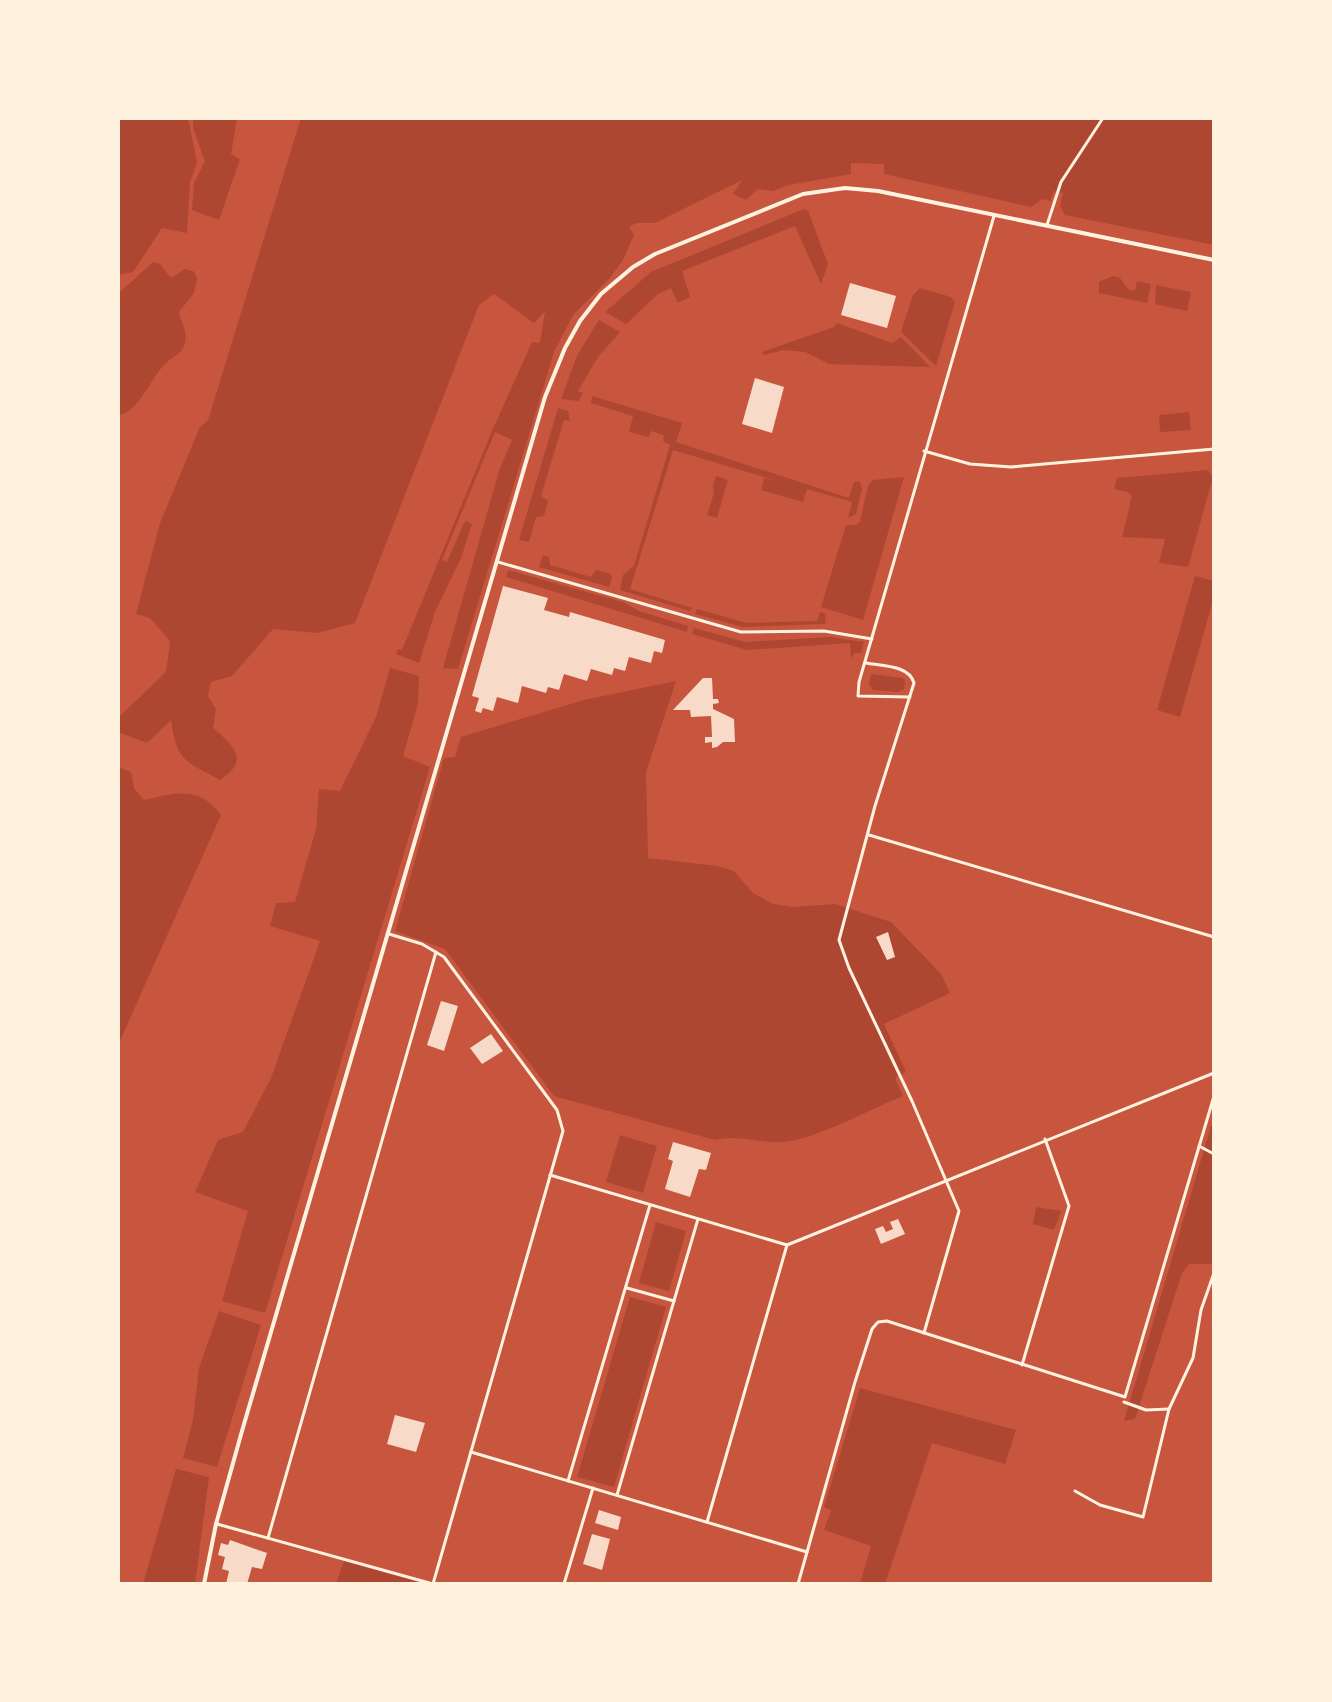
<svg xmlns="http://www.w3.org/2000/svg" width="1332" height="1702" font-family="Bitter,serif">
<style>
.green{fill:#ae4732}
.building{fill:#f7dbc8}
.lines{fill:none;stroke-linecap:round;stroke-linejoin:round}
.minor{stroke:#fff3e0;stroke-width:3}
.tertiary{stroke:#fff3e0;stroke-width:4}
</style>
<rect width="100%" height="100%" fill="#c8553d"/>
<!-- green -->
<g class="green">
<polygon points="118,118 188,118 197,162 190,182 187,233 162,228 133,272 118,275"/>
<polygon points="193,118 237,118 231,154 240,159 219,220 192,210 194,183 205,161 193,128"/>
<path d="M301 118H1214V245L1065 215 1060 206 1063 193 1054 191 1050 201 1042 199 1031 207 884 174V164L851 163V174L789 185 773 191 758 189 746 200 733 194 742 180 655 223H636L629 227 634 235 623 260 609 279 573 315 554 352 458 669 443 668 499 471 512 440 495 432 442 560 447 562 464 523 467 521 472 524 461 558 435 612 419 663 396 654 398 649 402 650 492 431 532 342 540 343 545 311 534 323 494 294 479 305 355 623 317 633 273 629 232 676 211 682 208 696 216 709 213 728C233 745 251 760 220 780 185 761 177 762 171 720L147 743 118 732V718L166 672 170 641 150 618 136 614 160 523 200 427 208 420Z"/>
<polygon points="804,209 808,211 828,264 821,284 795,226 682,271 690,297 678,303 671,288 658,294 626,324 605,312 651,272"/>
<path d="M153 262 160 264 171 278 185 269 193 271 197 278 194 293 179 312C181 322 188 332 185 343 183 354 171 357 164 365 149 381 140 410 118 416V294Z"/>
<polygon points="1113,276 1120,278 1129,290 1135,290 1137,281 1151,284 1147,303 1099,293 1099,282"/>
<polygon points="1156,285 1191,292 1187,311 1155,304"/>
<polygon points="920,288 951,297 955,302 936,366 901,332 913,295"/>
<polygon points="599,320 620,332 598,357 578,391 583,393 579,401 561,399 577,356"/>
<polygon points="837,323 892,343 901,337 934,371 929,367 829,364 805,352 784,350 764,355 762,352 834,327"/>
<polygon points="592,396 682,423 676,442 849,498 854,482 860,481 862,489 856,514 848,518 852,502 807,489 803,502 761,490 764,478 784,483 673,450 630,589 692,608 690,611 620,590 623,575 634,566 670,445 663,441 664,435 651,431 649,437 629,432 633,416 591,403"/>
<polygon points="558,408 568,411 570,421 564,420 541,496 548,501 544,516 536,517 529,542 519,540"/>
<polygon points="1189,412 1191,430 1160,432 1159,415"/>
<polygon points="1208,470 1213,477 1188,567 1159,563 1165,539 1122,537 1132,496 1128,492 1114,489 1117,478"/>
<polygon points="716,476 728,480 717,518 707,515 714,493 713,486"/>
<polygon points="904,477 863,620 821,607 846,525 856,525 860,522 868,486 873,480"/>
<polygon points="543,555 549,557 550,565 591,577 596,570 610,574 612,578 609,587 539,567"/>
<polygon points="508,570 623,602 639,611 688,626 687,632 506,577"/>
<polygon points="1195,576 1214,581 1214,597 1180,717 1157,710"/>
<polygon points="697,609 747,623 817,621 820,612 826,614 825,624 743,627 695,614"/>
<polygon points="694,628 745,642 830,637 864,642 861,653 854,653 851,659 850,643 747,650 692,634"/>
<polygon points="390,668 419,676 418,704 403,756 430,767 265,1313 222,1301 248,1211 195,1192 218,1140 243,1132 271,1078 320,941 270,926 276,903 295,902 316,829 319,789 340,791 376,717"/>
<polygon points="871,674 902,678 905,680 904,689 898,692 873,690 869,684"/>
<path d="M676 681 646 772 648 858 718 866 734 871 753 893 773 904 793 907 835 904 891 922 941 974 950 993 884 1024 906 1072 895 1078 903 1096C871 1109 816 1139 784 1142 761 1144 738 1134 715 1140L554 1096 445 949 395 931 444 758 455 757 461 737 584 700Z"/>
<path d="M118 767 131 772 134 788 144 800C176 793 199 785 221 815L118 1045Z"/>
<polygon points="1214,1116 1214,1264 1189,1264 1182,1273 1135,1419 1124,1421"/>
<polygon points="620,1135 657,1146 643,1193 606,1182"/>
<polygon points="1036,1207 1061,1211 1054,1230 1033,1224"/>
<polygon points="656,1222 686,1231 669,1291 639,1283"/>
<polygon points="630,1297 666,1307 614,1487 577,1477"/>
<polygon points="219,1311 261,1325 217,1467 183,1458 193,1420 199,1368"/>
<polygon points="860,1388 1016,1430 1005,1464 932,1443 885,1584 860,1584 871,1546 824,1530 831,1510 824,1507"/>
<polygon points="176,1469 209,1477 195,1584 143,1584"/>
<polygon points="344,1561 425,1584 336,1584"/>
</g>
<!-- building -->
<g class="building">
<polygon points="850,283 896,296 887,328 841,315"/>
<polygon points="755,378 784,387 772,433 742,424"/>
<polygon points="503,586 548,598 544,610 569,617 570,612 665,640 662,653 654,651 651,663 629,657 625,671 614,668 612,675 591,669 587,681 564,674 559,690 548,687 546,693 522,686 518,703 497,697 493,711 483,708 481,713 475,711 479,698 472,696"/>
<polygon points="703,678 712,678 713,699 718,699 719,703 713,704 713,709 734,719 735,742 723,742 717,747 712,748 712,742 705,743 705,737 712,737 711,716 691,717 690,710 673,710"/>
<polygon points="888,932 895,957 887,960 876,937"/>
<polygon points="441,1001 458,1006 444,1051 427,1045"/>
<polygon points="491,1034 503,1051 482,1064 470,1048"/>
<polygon points="673,1142 711,1153 706,1170 699,1169 690,1197 665,1189 673,1161 668,1159"/>
<polygon points="898,1219 905,1234 881,1244 875,1229 883,1226 886,1232 893,1229 890,1222"/>
<polygon points="395,1415 425,1423 416,1452 387,1444"/>
<polygon points="599,1510 621,1517 618,1530 595,1523"/>
<polygon points="592,1534 610,1539 602,1570 583,1564"/>
<polygon points="230,1540 267,1553 262,1569 252,1567 247,1584 226,1584 229,1571 222,1569 225,1557 218,1555 221,1543 228,1545"/>
</g>
<g class="lines">
<!-- minor -->
<g class="minor">
<polyline points="1047,225 1061,182 1103,118"/>
<polyline points="924,451 970,464 1011,467 1214,449"/>
<polyline points="498,562 741,632 824,631 872,639"/>
<path d="M866 663C882 666 909 665 914 683L875 806 839 940 849 968 912 1101 959 1211 924 1333"/>
<polyline points="910,697 858,696 859,682 994,216"/>
<polyline points="869,835 1214,937"/>
<polyline points="389,934 422,944 444,957 557,1110 563,1131 433,1584"/>
<polyline points="1199,1146 1214,1154"/>
<polyline points="550,1175 787,1245 1214,1073"/>
<polyline points="627,1288 674,1301"/>
<polyline points="1022,1365 1069,1206 1045,1139"/>
<polyline points="1124,1402 1146,1410 1169,1409"/>
<polyline points="471,1452 807,1552"/>
<polyline points="568,1481 650,1205"/>
<polyline points="1075,1491 1100,1505 1143,1517 1169,1409 1193,1358 1201,1310 1214,1273"/>
<polyline points="617,1495 698,1219"/>
<polyline points="707,1522 787,1245"/>
<polyline points="217,1524 433,1584"/>
<polyline points="268,1538 436,952"/>
<polyline points="564,1584 593,1488"/>
<polyline points="798,1584 855,1382 872,1329 878,1322 887,1321 1125,1397 1214,1096"/>
</g>
<!-- tertiary -->
<polyline class="tertiary" points="204,1584 216,1524 242,1431 545,397 565,348 580,321 601,294 633,267 655,254 803,194 845,188 878,191 1214,260"/>
</g>
<!-- border -->
<rect width="1332" height="1702" fill="none" stroke="#fff3e0" stroke-width="240"/>
</svg>
